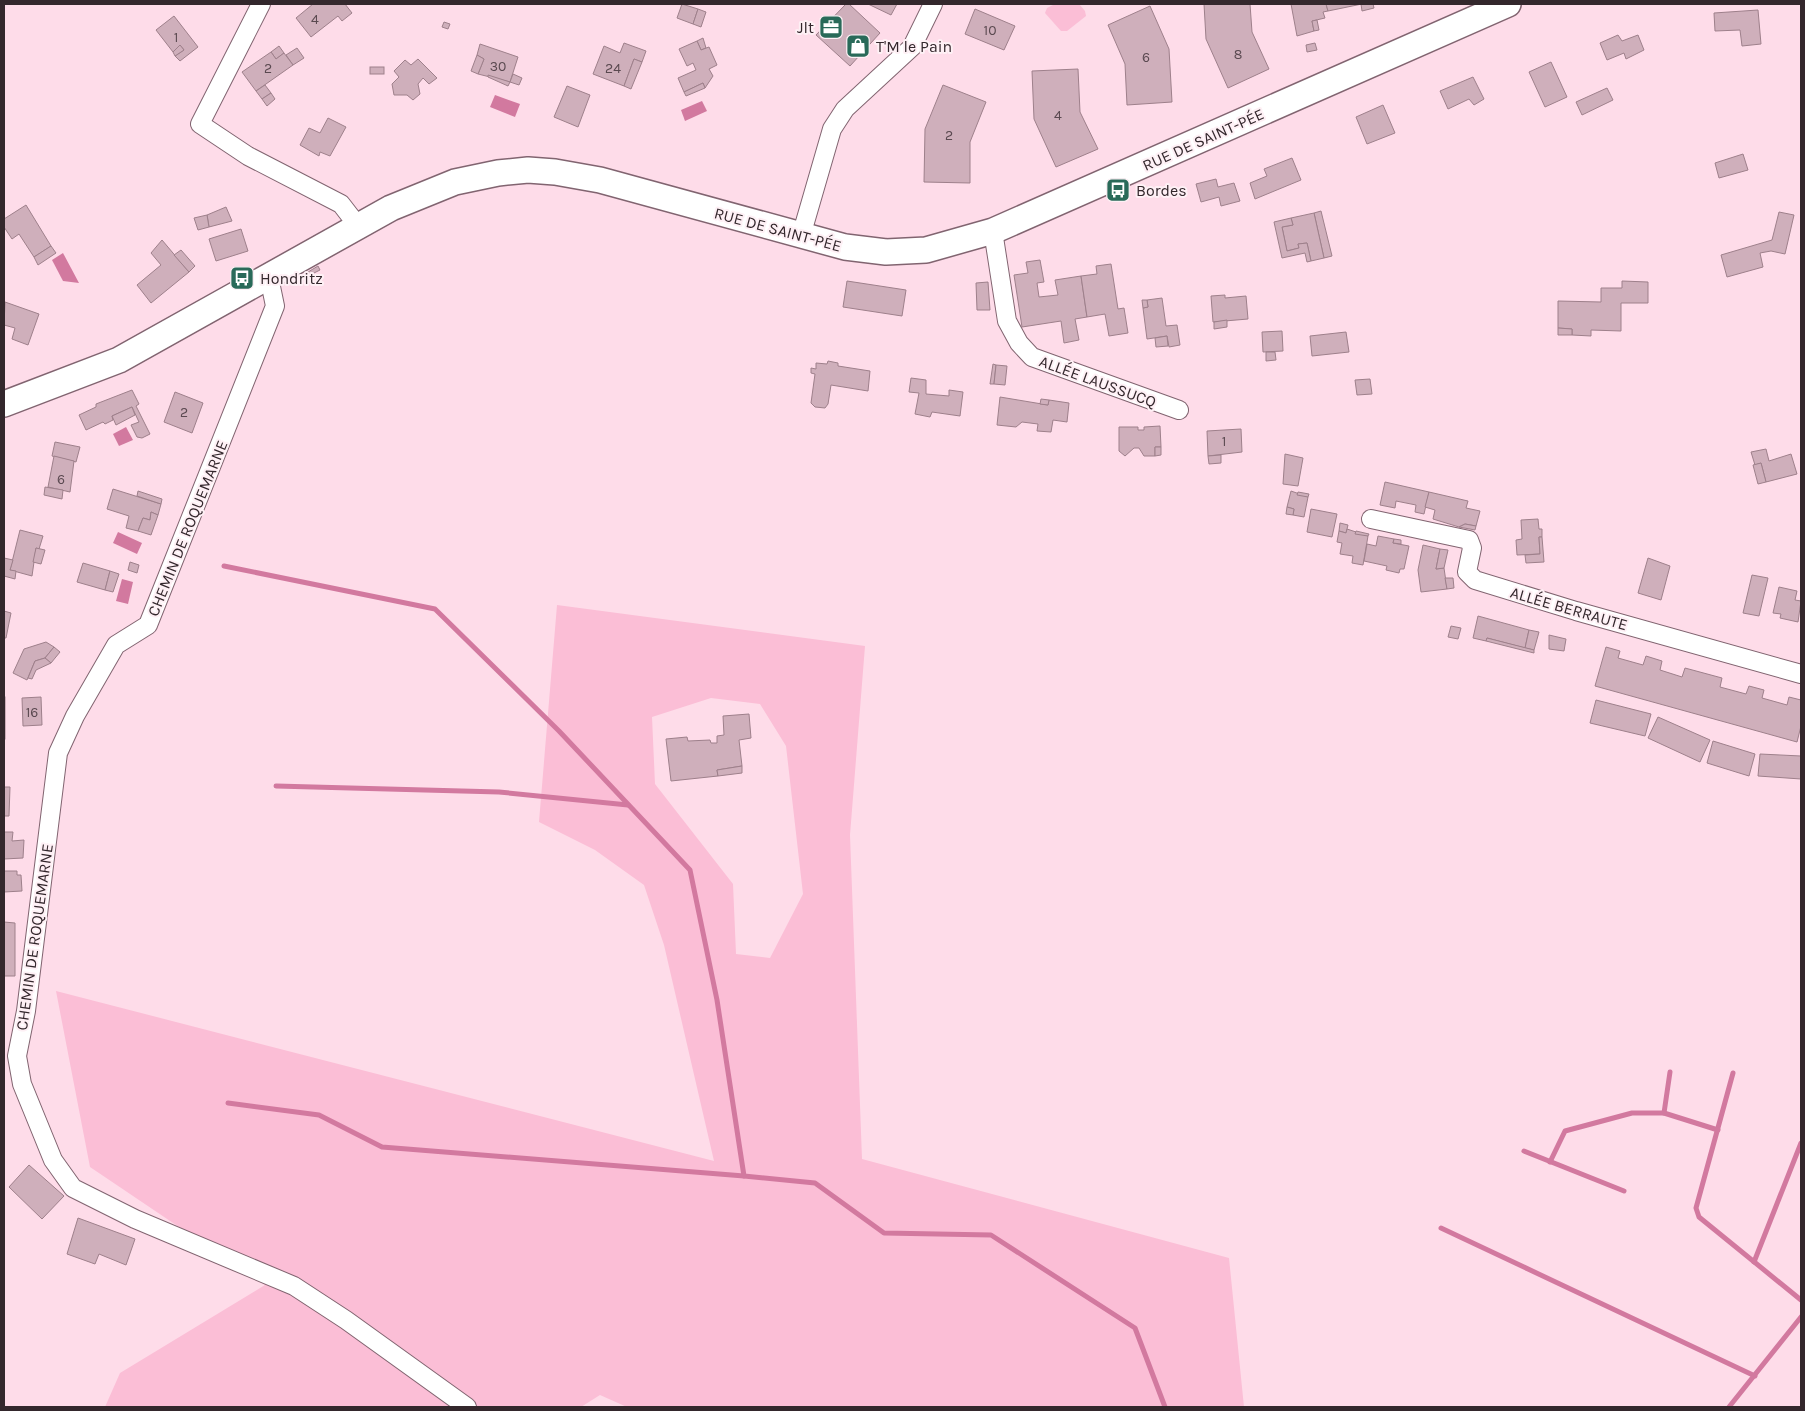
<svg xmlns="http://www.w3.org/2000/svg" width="1805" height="1411" font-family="Karla,sans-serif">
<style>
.green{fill:#fbbed6;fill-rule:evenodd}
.water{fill:#d2799f}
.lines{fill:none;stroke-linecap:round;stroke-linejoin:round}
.stream{stroke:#d2799f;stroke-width:5}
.building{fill:#cfafbb;stroke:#9e808b}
.minor-casing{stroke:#816470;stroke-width:20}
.secondary-casing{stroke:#816470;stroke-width:28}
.minor{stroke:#fff;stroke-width:18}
.secondary{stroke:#fff;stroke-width:25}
.labels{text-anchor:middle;stroke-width:4;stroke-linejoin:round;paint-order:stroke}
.number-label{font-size:14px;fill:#5a4950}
.poi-label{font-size:16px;fill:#33272c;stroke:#fef0f5;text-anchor:start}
.street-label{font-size:16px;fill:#33272c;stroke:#fef0f5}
</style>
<rect width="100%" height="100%" fill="#fedce9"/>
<!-- green -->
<g class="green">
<polygon points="1055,4 1079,4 1085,11 1086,16 1067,31 1061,31 1045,13 1047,8"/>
<path d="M557 605 865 646 850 835 862 1159 1229 1258 1244 1407H627L600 1395 581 1407H105L120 1373 265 1285 90 1167 56 991 714 1161 664 945 644 885 595 850 539 822ZM711 698 760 704 786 746 803 894 770 958 736 954 733 884 655 784 652 717Z"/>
</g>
<!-- water -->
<g class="water">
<polygon points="495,95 520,104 515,117 490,107"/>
<polygon points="702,101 707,111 685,121 681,110"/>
<polygon points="63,253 79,283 63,281 52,260"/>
<polygon points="126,427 133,440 119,446 113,434"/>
<polygon points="118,532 142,543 137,554 113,543"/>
<polygon points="122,579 133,582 128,604 116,601"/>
</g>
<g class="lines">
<!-- stream -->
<g class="stream">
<polyline points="224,566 435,609 559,731 690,870 717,1000 744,1176 815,1183 884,1233 991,1235 1135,1328 1165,1407"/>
<polyline points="276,786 499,792 628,805"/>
<polyline points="1733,1073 1696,1208 1699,1217 1801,1300"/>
<polyline points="228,1103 319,1115 382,1147 744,1176"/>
<polyline points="1664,1113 1670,1072"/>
<polyline points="1524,1151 1624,1191"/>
<polyline points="1550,1162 1565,1131 1632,1113 1664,1113 1718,1130"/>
<polyline points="1441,1228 1755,1376"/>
<polyline points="1754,1262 1801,1143"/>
<polyline points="1729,1407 1801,1317"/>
</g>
</g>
<!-- building -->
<g class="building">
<polygon points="313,4 345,4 352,13 342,21 338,16 311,37 296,18"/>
<polygon points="682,4 698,9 693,24 677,18"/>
<polygon points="846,4 849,4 880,33 850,66 816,35"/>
<polygon points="868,4 897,4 891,15"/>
<polygon points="1204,4 1250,4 1252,32 1269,69 1228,88 1206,39"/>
<polygon points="1291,4 1326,4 1328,11 1323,12 1325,18 1312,21 1314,31 1297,36"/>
<polygon points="1326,4 1362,4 1328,11"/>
<polygon points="1361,4 1373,4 1374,8 1362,11"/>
<polygon points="1150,6 1169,49 1172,102 1127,105 1125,64 1108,25"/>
<polygon points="698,9 706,12 701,27 693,24"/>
<polygon points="975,9 1015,26 1004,50 965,34"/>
<polygon points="1758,10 1761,44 1742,46 1740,30 1715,31 1714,13"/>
<polygon points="174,16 198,47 180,61 175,56 184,50 180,45 173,52 156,30"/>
<polygon points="1317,20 1319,30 1314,31 1312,21"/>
<polygon points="444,22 450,24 448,29 442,27"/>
<polygon points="1618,35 1622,41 1638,35 1644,50 1626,59 1624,53 1607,60 1600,43"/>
<polygon points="703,38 706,48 701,50 697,41"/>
<polygon points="697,41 701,50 709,47 717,65 709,69 713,76 705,88 703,83 684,92 678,78 696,70 693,63 687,66 679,49"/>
<polygon points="624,43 646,51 642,62 634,59 624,86 593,74 604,46 620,53"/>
<polygon points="1315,43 1317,50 1307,52 1306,45"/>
<polygon points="480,44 518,57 510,82 478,74 484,59 477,55"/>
<polygon points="180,45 184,50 175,56 173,52"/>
<polygon points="279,46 284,53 276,59 271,52"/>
<polygon points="297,48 304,58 293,65 286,55"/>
<polygon points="271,52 276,59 284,53 293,65 256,91 242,72"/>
<polygon points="477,55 484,59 478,74 471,71"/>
<polygon points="418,59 437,78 429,84 423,78 418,84 420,94 413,100 407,95 394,95 392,84 399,77 394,71 405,60 411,65"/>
<polygon points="634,59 642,62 631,89 624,86"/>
<polygon points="1551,62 1567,97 1545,107 1529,72"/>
<rect x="370" y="67" width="14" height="7"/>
<polygon points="1078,69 1080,112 1098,149 1056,167 1034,119 1032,71"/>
<polygon points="513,74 522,78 519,85 510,82"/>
<polygon points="488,75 510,82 508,86 488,77"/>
<polygon points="1473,77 1484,99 1474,105 1469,99 1448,109 1440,91"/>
<polygon points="703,83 705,88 686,96 684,92"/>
<polygon points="265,85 271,93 262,99 256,91"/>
<polygon points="943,85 986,102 970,142 970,183 924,182 925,129"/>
<polygon points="567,86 590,95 578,127 554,117"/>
<polygon points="1607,88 1613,100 1582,115 1576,102"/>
<polygon points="271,93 275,99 267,106 262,99"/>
<polygon points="1383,105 1395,133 1367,144 1356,117"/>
<polygon points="328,118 346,127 330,156 320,152 319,156 300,145 309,128 320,133"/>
<polygon points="1743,154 1748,170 1719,178 1715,163"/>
<polygon points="1292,158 1301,180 1255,199 1250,183 1267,176 1264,169"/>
<polygon points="1216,179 1218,187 1234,183 1240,201 1221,206 1219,197 1201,202 1196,184"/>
<polygon points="26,205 51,246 34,257 19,234 12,239 4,227 4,219"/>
<polygon points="226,207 232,221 209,227 207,215"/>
<polygon points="1321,211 1332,256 1324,258 1314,213"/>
<polygon points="1779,212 1794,215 1785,254 1771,251 1760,253 1763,267 1727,277 1721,255 1772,240"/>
<polygon points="1314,213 1324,258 1311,261 1307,243 1298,244 1299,248 1287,251 1282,227 1293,225 1291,218"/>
<polygon points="207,215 209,227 198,230 194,218"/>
<polygon points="1291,218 1293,225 1282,227 1287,251 1299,248 1298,244 1307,243 1311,261 1307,262 1305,253 1282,258 1274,222"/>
<polygon points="241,229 248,251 216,261 209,239"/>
<polygon points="162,240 189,272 151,303 137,285 161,265 151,253"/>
<polygon points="51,246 56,253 38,265 34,257"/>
<polygon points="181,250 195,266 189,272 174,255"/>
<polygon points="1040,260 1044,282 1037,283 1039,297 1058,295 1055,280 1081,276 1087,317 1075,319 1079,340 1064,343 1061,321 1022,327 1014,275 1028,273 1026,262"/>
<polygon points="1111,264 1118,309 1124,308 1128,333 1109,336 1105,314 1087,317 1081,276 1097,274 1096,266"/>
<polygon points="318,266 320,270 310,275 308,272"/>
<polygon points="847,281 906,290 902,316 843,307"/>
<polygon points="1622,281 1648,282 1648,303 1621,303 1621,331 1591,330 1591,336 1572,335 1572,329 1558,328 1558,301 1601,302 1601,288 1622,288"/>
<polygon points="988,282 990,310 977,310 976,283"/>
<polygon points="1225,295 1225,298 1246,296 1248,319 1213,322 1211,296"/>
<polygon points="1162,298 1166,326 1177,325 1180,345 1169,347 1167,336 1147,339 1143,308 1148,307 1147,300"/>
<polygon points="1142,300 1147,300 1148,307 1143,308"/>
<polygon points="5,302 39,314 28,345 12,339 15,328 4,325"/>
<polygon points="1227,320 1227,327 1214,329 1214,322"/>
<polygon points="1558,328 1572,329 1572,335 1558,335"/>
<polygon points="1282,331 1283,351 1263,352 1262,332"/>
<polygon points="1346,332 1349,352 1312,356 1310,336"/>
<polygon points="1167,336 1168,346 1156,347 1155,338"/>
<polygon points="1266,352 1275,352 1276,360 1266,361"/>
<polygon points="828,361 838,363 838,366 870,371 868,391 831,385 828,404 825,408 815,407 811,403 815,374 811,373 811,368 816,369 816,363 827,364"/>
<polygon points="993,364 996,365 994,384 990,384"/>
<polygon points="996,365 1007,366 1005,385 994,384"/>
<polygon points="911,378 926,380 926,394 949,396 949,390 963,392 960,416 932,412 930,417 915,414 919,393 909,392"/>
<polygon points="1370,379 1372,394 1357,395 1355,380"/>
<polygon points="132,390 139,404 136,406 150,434 142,438 137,437 131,425 139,422 132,407 112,416 113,420 105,424 103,422 86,430 79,415 96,407 96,404"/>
<polygon points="175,392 203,403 192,433 164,422"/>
<polygon points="1000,397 1048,405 1049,400 1069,403 1067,422 1053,420 1051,432 1037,431 1038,424 1022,422 1016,427 997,425"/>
<polygon points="1041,399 1049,400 1048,405 1040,404"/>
<polygon points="132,407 135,415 116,425 112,416"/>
<polygon points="1160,426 1161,447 1155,447 1155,456 1144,456 1139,448 1134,448 1125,456 1119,451 1119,427 1138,427 1138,430 1144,430 1144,427"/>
<polygon points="1241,429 1242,452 1208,456 1207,431"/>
<polygon points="55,442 80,447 76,462 52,456"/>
<polygon points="1155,447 1161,447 1161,455 1155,456"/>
<polygon points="1766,449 1769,461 1791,454 1797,474 1766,482 1761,463 1755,465 1751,452"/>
<polygon points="1285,454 1303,458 1298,486 1283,484"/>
<polygon points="1221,455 1221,463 1209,464 1208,456"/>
<polygon points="54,456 74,461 70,492 48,487"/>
<polygon points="1761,463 1766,482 1758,484 1753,465"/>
<polygon points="1385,482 1429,492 1424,514 1415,512 1416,505 1396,501 1395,508 1380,505"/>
<polygon points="45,487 63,490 62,499 44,495"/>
<polygon points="113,489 161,504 158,515 151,512 150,520 143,518 138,531 126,528 129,516 107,509"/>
<polygon points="138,491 162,499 161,504 137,496"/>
<polygon points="1291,491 1308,497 1304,517 1293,515 1294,509 1287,507"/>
<polygon points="1298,492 1309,494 1308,497 1297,495"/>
<polygon points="1429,492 1468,501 1466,508 1480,511 1476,526 1465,524 1459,527 1433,519 1435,510 1425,507"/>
<polygon points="1287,507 1294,509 1293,515 1286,514"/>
<polygon points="1311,509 1337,514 1332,537 1307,532"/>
<polygon points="151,512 158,515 151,535 138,531 143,518 150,520"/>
<polygon points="1538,519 1539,529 1542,529 1542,537 1539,537 1540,554 1517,555 1516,540 1522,539 1521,520"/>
<polygon points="1340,523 1348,525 1346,533 1339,531"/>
<polygon points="1465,524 1476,526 1475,530 1459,527"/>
<polygon points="1347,529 1368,536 1363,565 1352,563 1353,556 1340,554 1342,543 1337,542 1339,531 1346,533"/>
<polygon points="20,530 43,536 39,549 36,548 32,576 10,570"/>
<polygon points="1356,531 1369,534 1368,536 1355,534"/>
<polygon points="1378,536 1394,539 1393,543 1409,546 1404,569 1400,569 1399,573 1386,570 1387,566 1364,561 1367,544 1376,546"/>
<polygon points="1539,537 1542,537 1544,562 1526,563 1525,555 1540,554"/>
<polygon points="1394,539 1401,540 1401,544 1393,543"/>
<polygon points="1423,545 1440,549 1436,569 1444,568 1447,589 1421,592 1418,570"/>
<polygon points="36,548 45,550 41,564 33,562"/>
<polygon points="1440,549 1448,550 1444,568 1436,569"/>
<polygon points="4,558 13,560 10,570 16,571 15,579 4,576"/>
<polygon points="1648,558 1670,566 1661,600 1638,593"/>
<polygon points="130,562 139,565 137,573 128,570"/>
<polygon points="83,563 110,571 105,590 77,582"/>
<polygon points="110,571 119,574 113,592 105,590"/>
<polygon points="1752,575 1768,578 1759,616 1743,613"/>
<polygon points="1445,578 1453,578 1454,588 1447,589"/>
<polygon points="1779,587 1797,591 1795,600 1801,601 1798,622 1780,618 1781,614 1773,613"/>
<polygon points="4,611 11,613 6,638 4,638"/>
<polygon points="1478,616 1529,630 1525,648 1487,638 1486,641 1473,638"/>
<polygon points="1451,626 1461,628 1458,639 1448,637"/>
<polygon points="1529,630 1539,632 1534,650 1525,648"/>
<polygon points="1549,635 1566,639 1564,651 1549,649"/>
<polygon points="1487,638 1534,650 1534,653 1486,641"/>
<polygon points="46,642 54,647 45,658 35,661 27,680 13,673 24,649"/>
<polygon points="54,647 60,652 51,663 45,658"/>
<polygon points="1606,647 1620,651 1618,658 1643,665 1646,656 1662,661 1660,670 1682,677 1685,668 1722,678 1720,687 1746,694 1749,686 1764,690 1762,698 1787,705 1789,697 1801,700 1801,726 1797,742 1595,686"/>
<polygon points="45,658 51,663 36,670 32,679 28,678 35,661"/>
<rect x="4" y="697" width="1" height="42"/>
<polygon points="41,697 42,725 23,726 22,698"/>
<polygon points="1596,700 1651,714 1645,736 1590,723"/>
<polygon points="749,714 751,738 739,740 742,766 717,770 718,776 671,781 666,739 687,737 688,741 710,740 711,743 717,743 717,736 724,735 723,716"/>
<polygon points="1658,717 1710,740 1700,762 1648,738"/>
<polygon points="1713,741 1755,754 1749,776 1707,763"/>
<polygon points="1760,754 1801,756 1801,779 1758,776"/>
<polygon points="742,766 742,773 718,776 717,770"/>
<polygon points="4,787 10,787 9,816 4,816"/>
<polygon points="4,832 13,832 12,841 24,840 23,858 4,859"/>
<polygon points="4,871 17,871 17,875 21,875 22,891 4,892"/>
<polygon points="4,922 15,923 15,976 4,976"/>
<polygon points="29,1165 64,1196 42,1219 9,1187"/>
<polygon points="78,1218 135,1239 126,1265 99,1254 95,1264 67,1254"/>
</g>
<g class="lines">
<!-- minor casing -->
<g class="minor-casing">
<g id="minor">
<polyline points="261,4 200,124 248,156 341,204 358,226"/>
<polyline points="993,231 1007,321 1019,343 1032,357 1179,410"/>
<polyline points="801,236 832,129 845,109 912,47 933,4"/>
<polyline points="269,277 275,306 148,625 116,645 75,716 58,753 26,1011 17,1056 22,1084 53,1160 73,1188 135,1219 294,1286 346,1320 467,1407"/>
<polyline points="1371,519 1469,540 1472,548 1467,572 1475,580 1576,611 1801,674"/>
</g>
</g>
<!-- secondary casing -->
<g class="secondary-casing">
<polyline id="secondary" points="4,404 119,360 391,208 455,182 498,173 528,170 555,172 600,180 845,247 886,252 926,250 993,231 1508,4"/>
</g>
<!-- minor -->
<use href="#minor" class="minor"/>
<!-- secondary -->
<use href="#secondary" class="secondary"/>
</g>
<!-- icons -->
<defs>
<g id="office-square" transform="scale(1.25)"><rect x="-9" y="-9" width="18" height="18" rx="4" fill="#296a59" stroke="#fef0f5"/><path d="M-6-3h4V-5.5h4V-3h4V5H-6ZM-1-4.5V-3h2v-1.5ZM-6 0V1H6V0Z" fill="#fff"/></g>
<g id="shop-square" transform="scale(1.25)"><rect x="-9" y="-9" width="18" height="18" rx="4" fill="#296a59" stroke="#fef0f5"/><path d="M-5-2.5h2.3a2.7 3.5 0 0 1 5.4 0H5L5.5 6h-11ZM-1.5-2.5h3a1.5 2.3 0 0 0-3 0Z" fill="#fff"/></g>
<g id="bus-square" transform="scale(1.25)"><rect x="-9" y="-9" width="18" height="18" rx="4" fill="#296a59" stroke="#fef0f5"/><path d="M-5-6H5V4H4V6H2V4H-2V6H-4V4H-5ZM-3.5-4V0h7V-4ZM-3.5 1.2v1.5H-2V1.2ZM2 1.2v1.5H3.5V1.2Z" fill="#fff"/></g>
</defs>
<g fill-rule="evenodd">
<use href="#office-square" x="831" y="27"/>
<use href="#shop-square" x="858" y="46"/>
<use href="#bus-square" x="1118" y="190"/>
<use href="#bus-square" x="242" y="278"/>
</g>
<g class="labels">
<!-- number labels -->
<g class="number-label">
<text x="315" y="24">4</text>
<text x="990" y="35">10</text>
<text x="176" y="42">1</text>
<text x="1238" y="59">8</text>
<text x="1146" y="62">6</text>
<text x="498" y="71">30</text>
<text x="268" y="73">2</text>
<text x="613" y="73">24</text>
<text x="1058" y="120">4</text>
<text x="949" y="140">2</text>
<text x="184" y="417">2</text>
<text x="1224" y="446">1</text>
<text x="61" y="484">6</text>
<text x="32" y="717">16</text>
</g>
<!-- poi labels -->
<g class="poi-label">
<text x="814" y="33" text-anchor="end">Jlt</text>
<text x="876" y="52">T'M le Pain</text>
<text x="1136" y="196">Bordes</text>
<text x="260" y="284">Hondritz</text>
</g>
<!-- street labels -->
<g class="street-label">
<text transform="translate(1203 139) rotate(-24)" y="6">RUE DE SAINT-PÉE</text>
<text transform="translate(778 229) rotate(15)" y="6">RUE DE SAINT-PÉE</text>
<text transform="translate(1098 381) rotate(20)" y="6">ALLÉE LAUSSUCQ</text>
<text transform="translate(187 528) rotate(-68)" y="6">CHEMIN DE ROQUEMARNE</text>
<text transform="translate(1569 608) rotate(16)" y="6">ALLÉE BERRAUTE</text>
<text transform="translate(34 937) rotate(-82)" y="6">CHEMIN DE ROQUEMARNE</text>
</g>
</g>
<!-- border -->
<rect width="1805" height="1411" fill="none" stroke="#33272c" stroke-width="10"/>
</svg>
